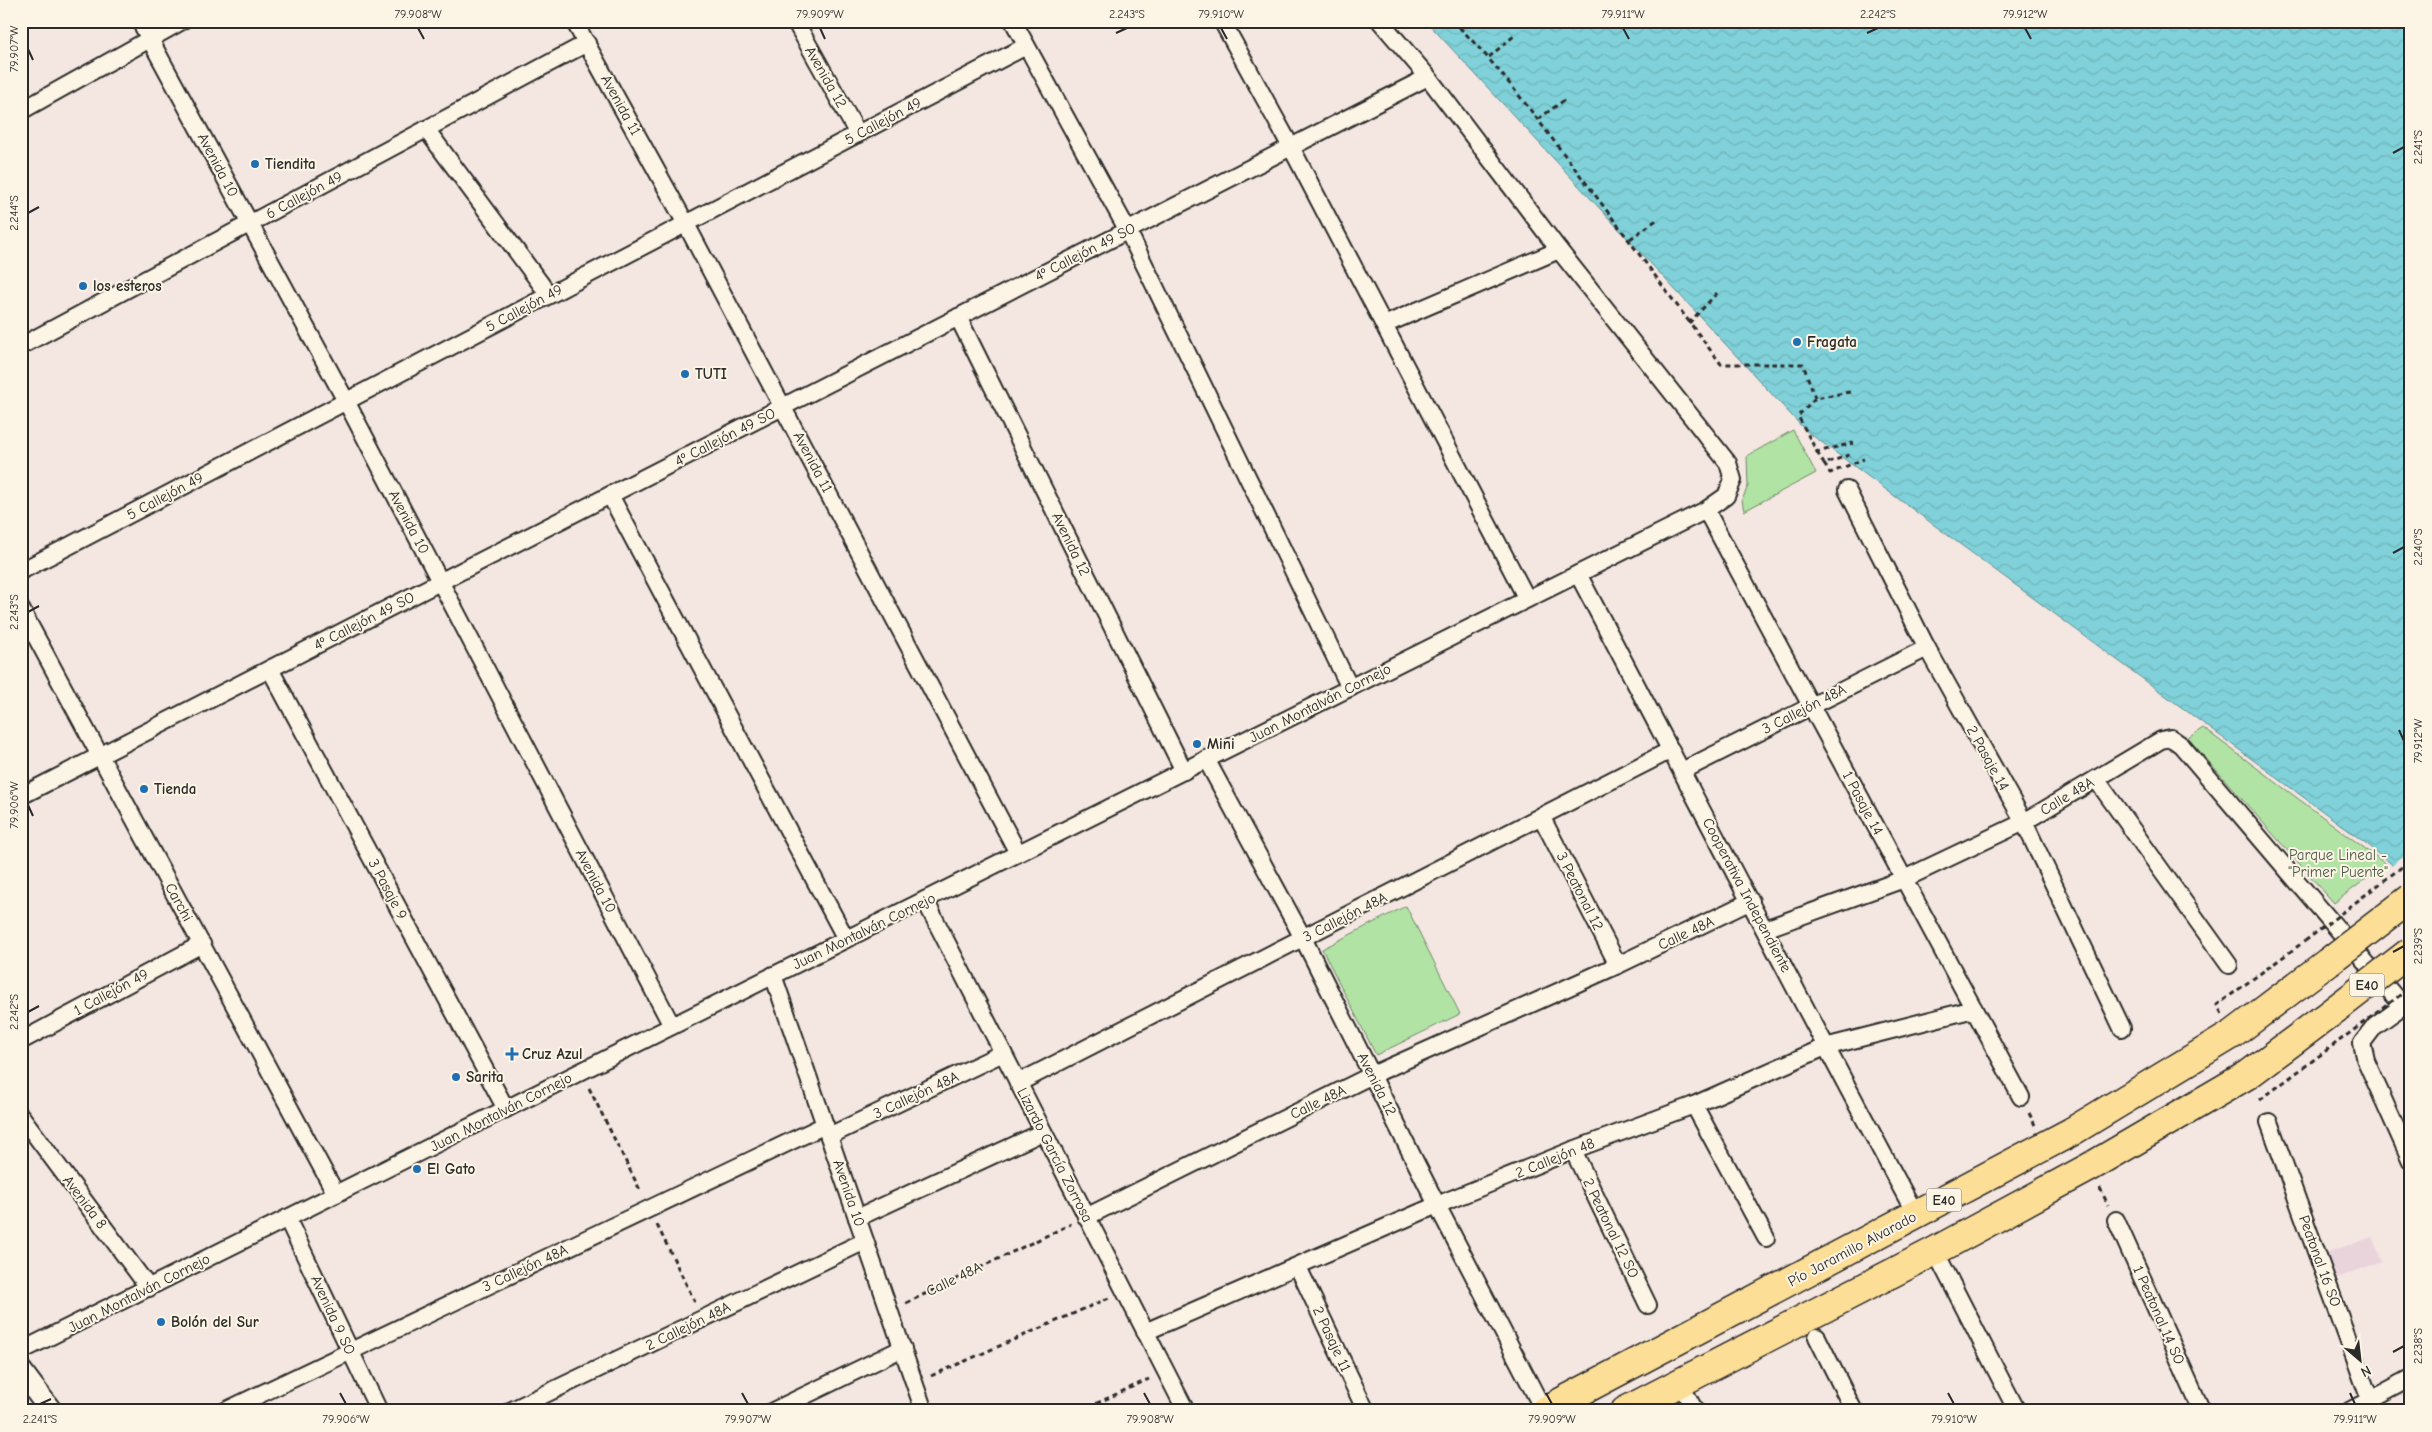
<svg xmlns="http://www.w3.org/2000/svg" width="2432" height="1432" font-family="'Comic Neue',sans-serif">
<style>
.built{fill:#ead4dc}
.green{fill:#b1e3a4;stroke:#6e8768}
.water{fill:url(#water-waves);stroke:#5e8f93}
.pier{fill:#f4e6e1}
.lines{fill:none;stroke-linecap:round;stroke-linejoin:round}
.minor-casing{stroke:#2b2b2b;stroke-width:20}
.tertiary-casing{stroke:#2b2b2b;stroke-width:25}
.trunk-casing{stroke:#2b2b2b;stroke-width:31}
.path{stroke:#2b2b2b;stroke-width:3;stroke-dasharray:5 4;stroke-linecap:butt}
.minor{stroke:#fcf5e5;stroke-width:16}
.tertiary{stroke:#fcf5e5;stroke-width:21}
.trunk{stroke:#fdde96;stroke-width:28}
.trunk-bridge-casing{stroke:#2b2b2b;stroke-width:31;stroke-linecap:butt}
.path-bridge{stroke:#2b2b2b;stroke-width:3;stroke-dasharray:5 4;stroke-linecap:butt}
.trunk-bridge{stroke:#fdde96;stroke-width:28}
.ticks{fill:none;stroke:#2b2b2b;stroke-width:2}
.poi-dot{fill:#1f6fb2;stroke:#fcf5e5;stroke-width:2}
.labels{text-anchor:middle;stroke-width:4;stroke-linejoin:round;paint-order:stroke}
.shield{fill:#fcf5e5;stroke:#6a6863;stroke-width:1}
.shield-label{font-size:14px;font-weight:bold;fill:#2b2b2b}
.street-label{font-size:15px;fill:#2b2b2b;stroke:#fcf5e5}
.poi-label{font-size:15px;font-weight:bold;fill:#2b2b2b;stroke:#fcf5e5;text-anchor:start}
.park-label{font-size:15px;fill:#4c5949;stroke:#fcf5e5}
.neatline{fill:none;stroke:#2b2b2b;stroke-width:2}
.ticks-label{font-size:12px;text-anchor:middle;fill:#2b2b2b}
</style>
<defs>
<pattern id="water-waves" width="16" height="10" patternUnits="userSpaceOnUse" patternTransform="scale(1.25)"><rect width="16" height="10" fill="#80d1d9"/><path d="M0 5q4-4 8 0t8 0" fill="none" stroke="#6fb4ba"/></pattern>
</defs>
<rect width="100%" height="100%" fill="#f4e6e1"/>
<filter id="ink" filterUnits="userSpaceOnUse"><feTurbulence type="fractalNoise" baseFrequency=".02" numOctaves="2"/><feDisplacementMap in="SourceGraphic" scale="10" xChannelSelector="R" yChannelSelector="G"/><feConvolveMatrix kernelMatrix="1 2 1 2 8 2 1 2 1" color-interpolation-filters="sRGB"/></filter>
<g filter="url(#ink)">
<!-- built -->
<polygon class="built" points="2372,1237 2382,1261 2335,1279 2325,1253"/>
<!-- green -->
<g class="green">
<polygon points="1793,430 1816,473 1744,511 1742,500 1748,486 1747,456"/>
<polygon points="2203,728 2386,864 2334,903 2188,738"/>
<polygon points="1406,906 1460,1014 1376,1055 1322,949"/>
</g>
<!-- water -->
<polygon class="water" points="1426,21 2411,21 2411,880 2367,844 1805,430"/>
<!-- pier -->
<polygon class="pier" points="2411,851 2411,882 2390,866"/>
<g class="lines">
<!-- minor casing -->
<g class="minor-casing">
<g id="minor">
<polyline points="140,21 346,401 672,1026"/>
<polyline points="574,21 686,224 1018,853"/>
<polyline points="795,21 858,134"/>
<polyline points="1013,21 1128,231 1350,688"/>
<polyline points="1222,21 1291,147 1527,599"/>
<polyline points="21,111 182,21"/>
<polyline points="426,129 549,295"/>
<polyline points="958,317 1184,771"/>
<polyline points="1384,325 1559,250"/>
<polyline points="21,346 587,43"/>
<polyline points="1847,490 1927,648 2024,822 2122,1028"/>
<polyline points="610,495 846,939"/>
<polyline points="1706,510 2021,1097"/>
<polyline points="21,571 1026,46"/>
<path d="M1578 574C1691 788 1801 1003 1916 1215"/>
<polyline points="21,609 336,1194"/>
<polyline points="270,669 506,1109"/>
<polyline points="1206,759 1303,938 1437,1205 1544,1411"/>
<polyline points="1682,771 1927,648"/>
<polyline points="2096,779 2229,965"/>
<polyline points="21,796 1428,77"/>
<polyline points="1541,816 1618,965"/>
<polyline points="925,900 1186,1411"/>
<polyline points="1765,929 1904,879 2024,822 2161,740 2171,738 2181,745 2402,1005"/>
<polyline points="773,975 924,1411"/>
<polyline points="2411,1000 2375,1026 2362,1043 2366,1061 2411,1161"/>
<polyline points="21,1041 202,944"/>
<polyline points="1018,1083 1671,750"/>
<polyline points="1694,1105 1766,1238"/>
<polyline points="21,1116 149,1288"/>
<polyline points="2269,1122 2374,1411"/>
<polyline points="829,1136 1003,1053"/>
<polyline points="1573,1150 1648,1305"/>
<polyline points="1086,1217 1372,1075 1618,965 1751,901"/>
<polyline points="287,1218 379,1411"/>
<polyline points="857,1218 1043,1132"/>
<polyline points="2116,1220 2202,1411"/>
<polyline points="1935,1251 2017,1411"/>
<polyline points="1298,1267 1366,1411"/>
<polyline points="1145,1332 1437,1205 1573,1150 1694,1105 1825,1047 1974,1009"/>
<polyline points="1817,1337 1854,1411"/>
<polyline points="21,1351 1706,510 1726,496 1733,480 1728,463 1559,250 1428,77 1380,21"/>
<polyline points="1680,1383 1695,1411"/>
<polyline points="225,1411 825,1125"/>
<polyline points="510,1411 865,1241"/>
<polyline points="773,1411 903,1348"/>
<polyline points="2349,1411 2411,1378"/>
</g>
</g>
<!-- tertiary casing -->
<g class="tertiary-casing">
<polyline id="tertiary" points="21,1371 51,1411"/>
</g>
<!-- trunk casing -->
<g class="trunk-casing">
<g id="trunk">
<polyline points="1544,1411 2071,1132 2233,1034 2328,962"/>
<polyline points="1625,1411 1935,1251 2090,1167 2249,1074 2324,1018"/>
</g>
</g>
<!-- path -->
<g class="path">
<path d="M1453 21C1493 60 1526 104 1560 149 1615 220 1667 293 1721 364H1803L1815 398"/>
<polyline points="1489,57 1515,35"/>
<polyline points="1538,119 1566,99"/>
<polyline points="1630,239 1658,219"/>
<polyline points="1689,323 1719,291"/>
<polyline points="1850,392 1815,398 1798,416 1817,452 1853,443"/>
<polyline points="1817,452 1824,464 1852,454"/>
<polyline points="1824,464 1830,473 1864,459"/>
<polyline points="2222,1014 2217,1005 2305,941"/>
<polyline points="589,1088 641,1192"/>
<polyline points="2260,1100 2339,1041"/>
<polyline points="2029,1113 2035,1125"/>
<polyline points="2100,1188 2108,1205"/>
<polyline points="657,1225 695,1302"/>
<polyline points="906,1303 1071,1224"/>
<polyline points="931,1376 1109,1298"/>
<polyline points="1080,1411 1149,1379"/>
</g>
<!-- minor -->
<use href="#minor" class="minor"/>
<!-- tertiary -->
<use href="#tertiary" class="tertiary"/>
<!-- trunk -->
<use href="#trunk" class="trunk"/>
<!-- trunk-bridge casing -->
<g class="trunk-bridge-casing">
<g id="trunk-bridge">
<polyline points="2328,962 2411,898"/>
<polyline points="2324,1018 2411,951"/>
</g>
</g>
<!-- path-bridge -->
<g class="path-bridge">
<polyline points="2305,941 2411,860"/>
<polyline points="2339,1041 2411,987"/>
</g>
<!-- trunk-bridge -->
<use href="#trunk-bridge" class="trunk-bridge"/>
</g>
</g>
<!-- ticks -->
<path class="ticks" d="M418 28 424 39M820 28 825 39M1221 28 1227 39M1623 28 1629 39M2025 28 2031 39M1116 33 1127 28M1867 33 1878 28M28 49 33 60M2393 153 2404 147M28 213 39 207M2393 553 2404 547M28 612 39 606M2399 730 2404 741M28 805 33 816M2393 952 2404 946M28 1012 39 1006M2393 1352 2404 1346M340 1393 346 1404M742 1393 748 1404M1144 1393 1150 1404M1546 1393 1552 1404M1948 1393 1954 1404M2350 1393 2355 1404M40 1404 51 1399"/>
<!-- markers -->
<g class="poi-dot">
<circle cx="255" cy="164" r="5"/>
<circle cx="83" cy="286" r="5"/>
<circle cx="1797" cy="342" r="5"/>
<circle cx="685" cy="374" r="5"/>
<circle cx="1197" cy="744" r="5"/>
<circle cx="144" cy="789" r="5"/>
<path d="M509.5 1046.5h5v5h5v5h-5v5h-5v-5h-5v-5h5z"/>
<circle cx="456" cy="1077" r="5"/>
<circle cx="417" cy="1169" r="5"/>
<circle cx="161" cy="1322" r="5"/>
</g>
<g class="labels">
<!-- shield labels -->
<g class="shield">
<rect x="2349.5" y="973.5" width="35" height="23" rx="4"/>
<rect x="1926.5" y="1188.5" width="35" height="23" rx="4"/>
</g>
<g class="shield-label">
<text x="2367" y="990">E40</text>
<text x="1944" y="1205">E40</text>
</g>
<!-- street labels -->
<g class="street-label">
<text transform="translate(826 77) rotate(60)" y="5">Avenida 12</text>
<text transform="translate(621 105) rotate(61)" y="5">Avenida 11</text>
<text transform="translate(883 121) rotate(-28)" y="5">5 Callejón 49</text>
<text transform="translate(218 165) rotate(62)" y="5">Avenida 10</text>
<text transform="translate(304 195) rotate(-28)" y="5">6 Callejón 49</text>
<text transform="translate(1085 252) rotate(-27)" y="5">4º Callejón 49 SO</text>
<text transform="translate(524 308) rotate(-28)" y="5">5 Callejón 49</text>
<text transform="translate(725 437) rotate(-27)" y="5">4º Callejón 49 SO</text>
<text transform="translate(813 462) rotate(62)" y="5">Avenida 11</text>
<text transform="translate(165 496) rotate(-28)" y="5">5 Callejón 49</text>
<text transform="translate(409 522) rotate(62)" y="5">Avenida 10</text>
<text transform="translate(1071 544) rotate(64)" y="5">Avenida 12</text>
<text transform="translate(364 621) rotate(-27)" y="5">4º Callejón 49 SO</text>
<text transform="translate(1320 703) rotate(-27)" y="5">Juan Montalván Cornejo</text>
<text transform="translate(1804 709) rotate(-27)" y="5">3 Callejón 48A</text>
<text transform="translate(1988 758) rotate(61)" y="5">2 Pasaje 14</text>
<text transform="translate(2067 796) rotate(-31)" y="5">Calle 48A</text>
<text transform="translate(1863 803) rotate(62)" y="5">1 Pasaje 14</text>
<text transform="translate(596 881) rotate(62)" y="5">Avenida 10</text>
<text transform="translate(388 889) rotate(62)" y="5">3 Pasaje 9</text>
<text transform="translate(1580 891) rotate(63)" y="5">3 Peatonal 12</text>
<text transform="translate(1747 895) rotate(62)" y="5">Cooperativa Independiente</text>
<text transform="translate(179 902) rotate(61)" y="5">Carchi</text>
<text transform="translate(1345 917) rotate(-27)" y="5">3 Callejón 48A</text>
<text transform="translate(864 931) rotate(-26)" y="5">Juan Montalván Cornejo</text>
<text transform="translate(1686 933) rotate(-25)" y="5">Calle 48A</text>
<text transform="translate(111 992) rotate(-28)" y="5">1 Callejón 49</text>
<text transform="translate(1377 1084) rotate(63)" y="5">Avenida 12</text>
<text transform="translate(916 1095) rotate(-25)" y="5">3 Callejón 48A</text>
<text transform="translate(1318 1102) rotate(-26)" y="5">Calle 48A</text>
<text transform="translate(501 1112) rotate(-27)" y="5">Juan Montalván Cornejo</text>
<text transform="translate(1055 1155) rotate(63)" y="5">Lizardo García Zorrosa</text>
<text transform="translate(1555 1158) rotate(-22)" y="5">2 Callejón 48</text>
<text transform="translate(849 1193) rotate(71)" y="5">Avenida 10</text>
<text transform="translate(85 1202) rotate(53)" y="5">Avenida 8</text>
<text transform="translate(1611 1228) rotate(64)" y="5">2 Peatonal 12 SO</text>
<text transform="translate(1852 1249) rotate(-28)" y="5">Pío Jaramillo Alvarado</text>
<text transform="translate(2320 1261) rotate(70)" y="5">Peatonal 16 SO</text>
<text transform="translate(525 1268) rotate(-25)" y="5">3 Callejón 48A</text>
<text transform="translate(954 1279) rotate(-26)" y="5">Calle 48A</text>
<text transform="translate(139 1293) rotate(-27)" y="5">Juan Montalván Cornejo</text>
<text transform="translate(333 1315) rotate(65)" y="5">Avenida 9 SO</text>
<text transform="translate(2159 1315) rotate(66)" y="5">1 Peatonal 14 SO</text>
<text transform="translate(688 1326) rotate(-26)" y="5">2 Callejón 48A</text>
<text transform="translate(1332 1339) rotate(65)" y="5">2 Pasaje 11</text>
</g>
<!-- poi labels -->
<g class="poi-label">
<text x="265" y="169">Tiendita</text>
<text x="93" y="291">los esteros</text>
<text x="1807" y="347">Fragata</text>
<text x="695" y="379">TUTI</text>
<text x="1207" y="749">Mini</text>
<text x="154" y="794">Tienda</text>
<text x="522" y="1059">Cruz Azul</text>
<text x="466" y="1082">Sarita</text>
<text x="427" y="1174">El Gato</text>
<text x="171" y="1327">Bolón del Sur</text>
</g>
<!-- park labels -->
<g class="park-label">
<text x="2338" y="860">Parque Lineal -<tspan x="2338" dy="17">"Primer Puente"</tspan></text>
</g>
</g>
<!-- margin -->
<rect width="2432" height="1432" fill="none" stroke="#fcf5e5" stroke-width="55"/>
<!-- north arrow -->
<g transform="translate(2360 1360) rotate(152)" stroke="#fcf5e5" stroke-width="4" paint-order="stroke">
<path d="M0-4L9 19L0 12L-9 19Z" fill="#2b2b2b"/>
<text y="-8" font-size="14" font-weight="bold" text-anchor="middle" fill="#2b2b2b">N</text>
</g>
<rect x="28" y="28" width="2376" height="1376" class="neatline"/>
<g class="ticks-label">
<text x="418" y="18">79.908°W</text>
<text x="820" y="18">79.909°W</text>
<text x="1127" y="18">2.243°S</text>
<text x="1221" y="18">79.910°W</text>
<text x="1623" y="18">79.911°W</text>
<text x="1878" y="18">2.242°S</text>
<text x="2025" y="18">79.912°W</text>
<text transform="translate(14 49) rotate(-90)" y="4">79.907°W</text>
<text transform="translate(2418 147) rotate(-90)" y="4">2.241°S</text>
<text transform="translate(14 213) rotate(-90)" y="4">2.244°S</text>
<text transform="translate(2418 547) rotate(-90)" y="4">2.240°S</text>
<text transform="translate(14 612) rotate(-90)" y="4">2.243°S</text>
<text transform="translate(2418 741) rotate(-90)" y="4">79.912°W</text>
<text transform="translate(14 805) rotate(-90)" y="4">79.906°W</text>
<text transform="translate(2418 946) rotate(-90)" y="4">2.239°S</text>
<text transform="translate(14 1012) rotate(-90)" y="4">2.242°S</text>
<text transform="translate(2418 1346) rotate(-90)" y="4">2.238°S</text>
<text x="40" y="1423">2.241°S</text>
<text x="346" y="1423">79.906°W</text>
<text x="748" y="1423">79.907°W</text>
<text x="1150" y="1423">79.908°W</text>
<text x="1552" y="1423">79.909°W</text>
<text x="1954" y="1423">79.910°W</text>
<text x="2355" y="1423">79.911°W</text>
</g>
</svg>
